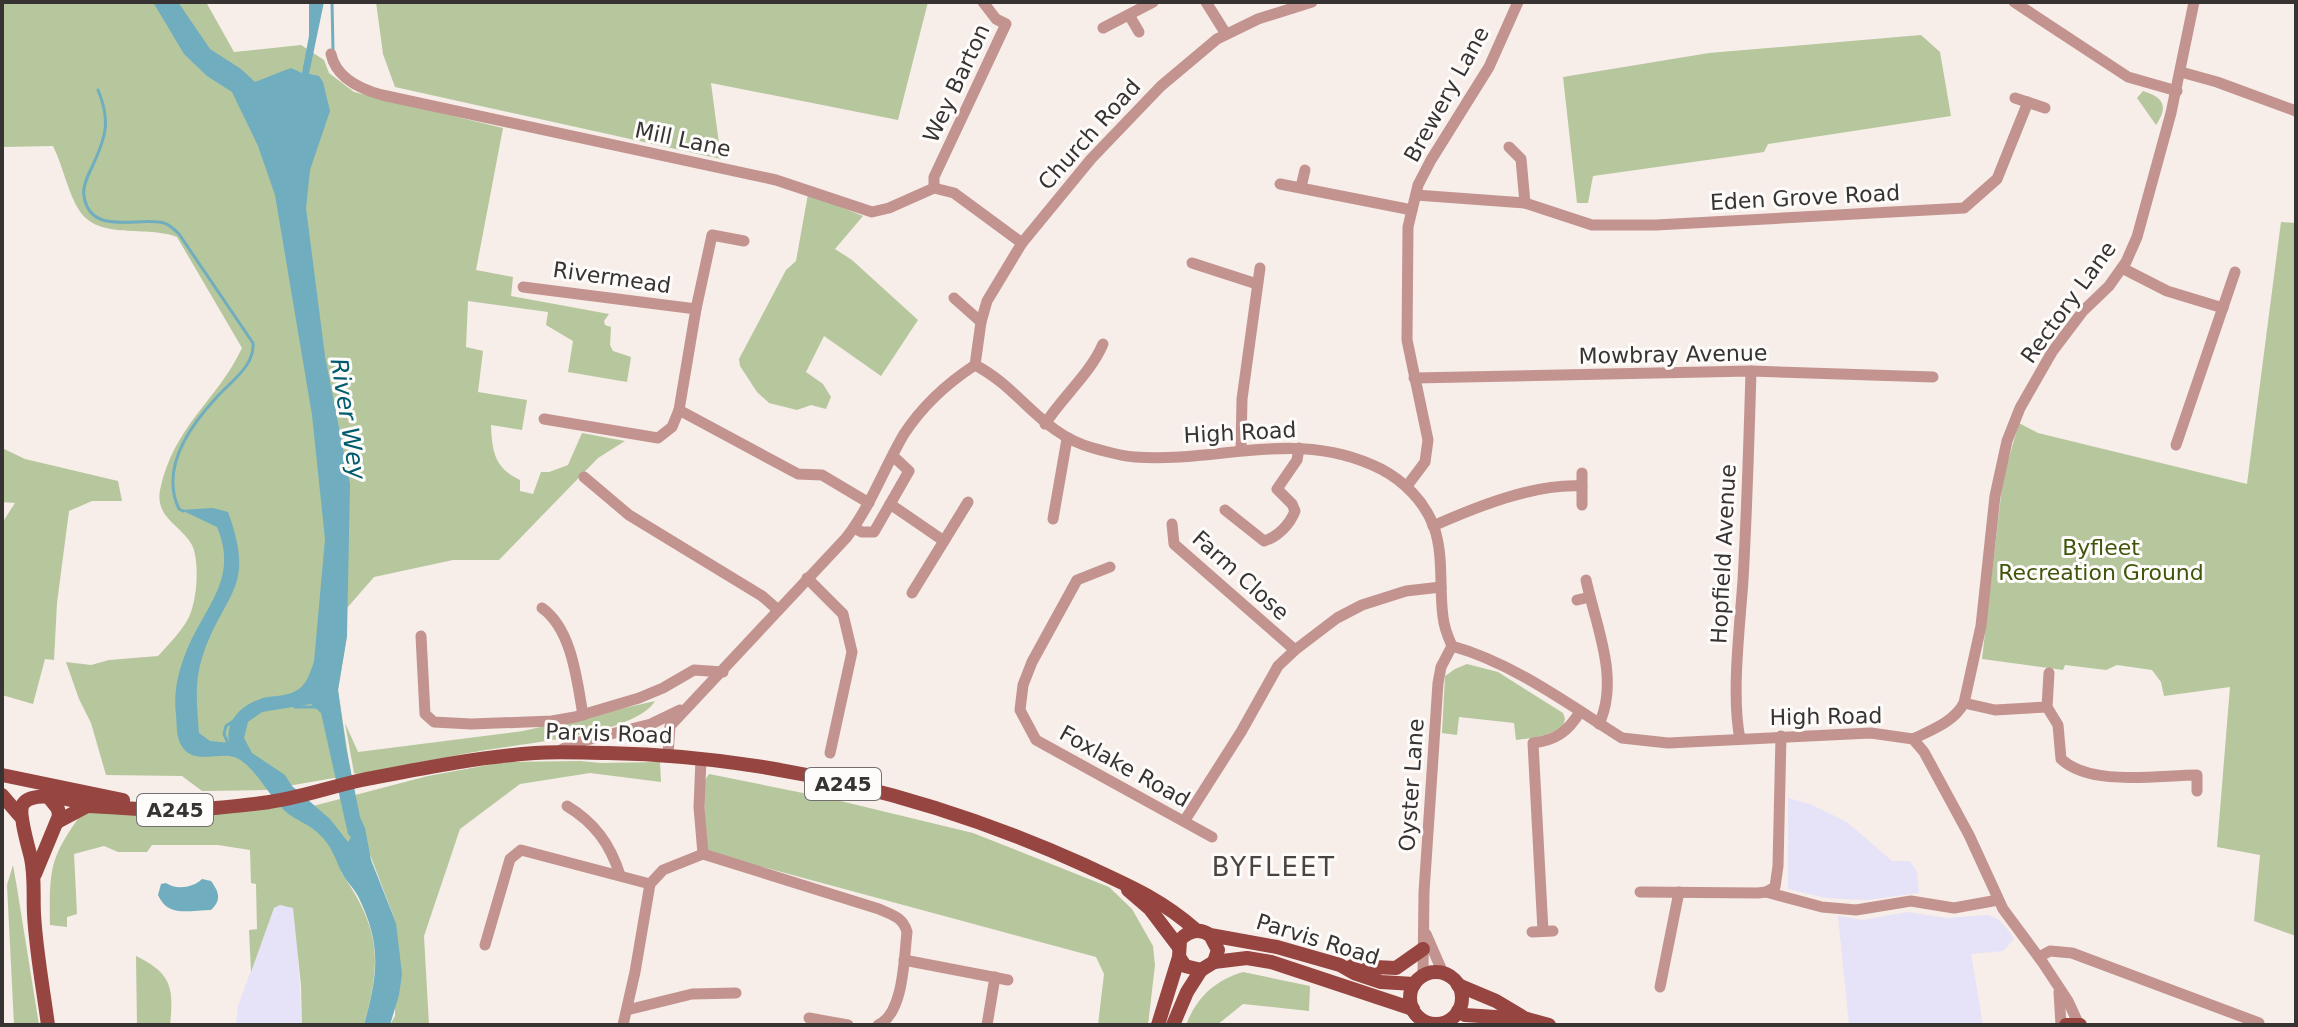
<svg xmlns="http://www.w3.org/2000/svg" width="2298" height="1027" font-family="'DejaVu Sans',sans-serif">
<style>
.industrial{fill:#e6e2f8}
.green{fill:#b6c79d}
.water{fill:#6fadbf;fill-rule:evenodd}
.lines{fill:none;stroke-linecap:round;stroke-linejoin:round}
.stream{stroke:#6fadbf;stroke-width:3}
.minor{stroke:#c3948f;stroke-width:11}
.major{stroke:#964540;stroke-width:14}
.labels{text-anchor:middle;stroke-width:6;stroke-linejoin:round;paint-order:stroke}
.shield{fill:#fefcfb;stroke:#736f6e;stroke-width:2}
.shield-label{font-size:20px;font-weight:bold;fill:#373332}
.street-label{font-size:22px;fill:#373332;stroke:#fefcfb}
.park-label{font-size:22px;fill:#3f550a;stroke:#fefcfb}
.water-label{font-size:24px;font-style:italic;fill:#005b6e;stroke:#fefcfb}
.quarter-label{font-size:26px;letter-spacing:2px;fill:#4c4440;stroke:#fefcfb}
</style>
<rect width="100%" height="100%" fill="#f7ede9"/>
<!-- industrial -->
<g class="industrial">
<polygon points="1788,798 1810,804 1847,822 1892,861 1910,861 1917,872 1919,893 1866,900 1826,898 1788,889"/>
<polygon points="280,905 294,908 295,912 302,1025 236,1025 238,1006 274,908"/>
<polygon points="1908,912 1947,918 1988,915 1998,919 2008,930 2014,939 2003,951 1971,954 1983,1025 1849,1025 1838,916 1863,920"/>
</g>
<!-- green -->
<g class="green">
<path d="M2 2H206L234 52 301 45 324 60 329 73 354 92 503 128 476 270 513 277 511 296 609 314 604 321 605 325 611 327 610 345 613 351 631 357 627 382 568 372 573 341 546 325 548 312 468 301 466 347 483 351 478 392 527 400 522 430 491 425C492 450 494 468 520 480V491L533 494 541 472H549L568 465 582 433 625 441 598 458 499 560H453L374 577 347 608V636L338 690 351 775 265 790 202 791 182 776 106 775 91 723 79 699 66 662 91 665 109 660 158 656C169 644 182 631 189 617 197 600 200 562 192 545 181 525 155 518 160 490 174 425 217 401 242 348L177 237C148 225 98 241 79 210 68 193 63 166 53 146L2 147Z"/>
<polygon points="376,2 928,2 898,120 711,83 721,159 395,87 383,54"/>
<polygon points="1921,35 1940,52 1951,116 1768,144 1764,152 1593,176 1588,203 1577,203 1563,77 1709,53"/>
<path d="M2143 91C2163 97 2169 106 2156 125L2137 98Z"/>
<polygon points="808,194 863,216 835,249 852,260 918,320 881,376 824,336 806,372 823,384 831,397 826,409 811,405 797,410 769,403 757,392 740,366 739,359 786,270 796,261"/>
<polygon points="2281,222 2296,223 2296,936 2254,921 2260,855 2217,847 2230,687 2164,696 2161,682 2152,670 2117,665 2106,670 2065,665 2063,670 1982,659 2003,478 2019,423 2038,433 2247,484"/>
<polygon points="2,448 25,459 118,481 122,501 92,501 69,511 57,603 54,660 45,659 33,704 2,695 4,520 15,503 2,502"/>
<path d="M1467 664 1498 672 1563 713 1565 719 1563 726C1549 736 1534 738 1516 740L1514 723 1459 717 1457 735 1442 733 1445 676 1455 669Z"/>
<path d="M655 701C634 736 513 744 474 752 436 759 397 767 359 775L354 773 345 723 358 752 523 731Z"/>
<path d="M580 761 601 763 660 762 661 782 590 773 520 784 460 829 424 936 429 1025H390L395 1016 396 923 369 852 341 872C380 929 382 959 364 1025H302L301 986 293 908 280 905 274 908 251 972 249 930 257 929 256 884 251 883 250 850 218 845H152L147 852H118L104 846 74 854 77 914 67 917V927L50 925C49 863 51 856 87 806H313L428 776 504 762Z"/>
<polygon points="709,774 828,798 973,833 1109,887 1132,909 1153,946 1155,965 1148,1025 1098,1025 1104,974 1096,957 707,852 703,783"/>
<polygon points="13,865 17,888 39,1025 14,1025 7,885"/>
<path d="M136 956C171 973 174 987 170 1025H137Z"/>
<path d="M1243 972 1310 986 1309 1011 1243 1004 1217 1025H1186C1197 997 1214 981 1243 972Z"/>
</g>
<!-- water -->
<g class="water">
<path d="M153 2H178L210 49 241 69 255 82C267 77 278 73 291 68L302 73 309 36V2H324L309 74 319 76 323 82 330 111 310 170 306 208 325 356 350 484 347 636 338 690 346 747 360 817 365 828 371 860 396 923 402 974 399 995 390 1025H364C378 974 382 945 358 896 353 887 345 880 341 871 335 858 331 845 320 835 310 824 296 821 285 811 268 795 256 768 237 758 220 750 193 767 181 745 176 737 177 725 176 715 173 690 179 668 189 645 208 603 238 577 217 527L181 510 213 508 228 512C257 591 223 592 202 658 194 683 197 707 199 733L210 741 229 743C225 721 241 705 263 698 275 695 288 697 299 689 308 682 310 672 314 662L325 539 312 415 275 195 258 146 232 92 207 76 184 54ZM311 704 321 713 348 834 351 837 348 842 330 819 292 786 285 775 252 753 244 738 248 722 262 712Z"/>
<path d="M202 879 211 881C219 892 222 900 211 910 189 910 168 918 158 895L161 884 166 883C176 890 193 888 202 879Z"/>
</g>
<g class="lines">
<!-- stream -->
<g class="stream">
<polyline points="332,2 333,50"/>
<path d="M98 90C111 121 106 137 92 167 88 175 82 187 84 196 90 237 139 216 164 223 170 225 174 229 179 234L253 343C255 366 230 382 216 398 189 427 160 469 179 509L183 511"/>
<polyline points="295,707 319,707"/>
<polyline points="229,746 224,734 226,726 232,722"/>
</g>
<!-- minor -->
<g class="minor">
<polyline points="1206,2 1226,34"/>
<polyline points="2014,2 2128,77 2177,91"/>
<polyline points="1129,15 1139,32"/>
<polyline points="1103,28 1153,2"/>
<path d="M331 54C336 78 360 89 382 95L776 180 872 212 889 208 934 188 954 193 1022 243"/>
<polyline points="2181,72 2217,82 2296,111"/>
<polyline points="2015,98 2045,108"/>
<polyline points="1509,147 1521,159 1525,203"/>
<polyline points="1280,184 1412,210"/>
<polyline points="1301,187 1305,170"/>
<polyline points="934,188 934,177 1006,24 996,19 983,2"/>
<polyline points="1416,195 1525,203 1592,225 1656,225 1964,208 1997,179 2028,102"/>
<polyline points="744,241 712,235 696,309 679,410 798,474 822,475 869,503"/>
<polyline points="1192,263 1257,284"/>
<polyline points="2122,268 2167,291 2223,308"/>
<polyline points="523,287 696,309"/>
<polyline points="954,298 981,322"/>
<path d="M975 365C1020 388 1041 434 1093 448 1107 452 1121 456 1135 457 1221 463 1298 427 1381 469 1404 481 1425 502 1434 527 1444 556 1439 588 1443 617 1444 627 1448 637 1452 646"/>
<polyline points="975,365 981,322 987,301 1022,243 1091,159 1161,86 1217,39 1258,19 1312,2"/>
<polyline points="1414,378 1751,371 1933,377"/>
<polyline points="544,419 658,438 672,427 679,410"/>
<path d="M1045 424C1063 396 1090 374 1103 344"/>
<polyline points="2176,445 2235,272"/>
<polyline points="1241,449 1242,399 1260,268"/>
<polyline points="584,477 629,515 762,596 778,610"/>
<polyline points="1407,486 1425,462 1428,440 1407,340 1408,227 1418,185 1431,160 1489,67 1518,2"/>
<polyline points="890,504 944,541"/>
<polyline points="1582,505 1582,473"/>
<path d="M1225 510 1264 541C1278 537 1290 524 1295 511L1292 504 1277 489 1297 460 1299 448"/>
<polyline points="1053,519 1067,439"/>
<polyline points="1172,524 1174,544 1295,650"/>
<path d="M1433 526C1476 507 1535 483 1582 486"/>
<polyline points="854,528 862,532 874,532 909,471 893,456"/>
<polyline points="1110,567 1077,580 1032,662 1023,685 1020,710 1036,740 1212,837"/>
<polyline points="807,578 843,614 852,652 830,753"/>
<path d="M1586 580C1596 626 1620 679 1599 724"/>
<polyline points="912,593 968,502"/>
<polyline points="1577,600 1590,597"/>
<path d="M542 608C572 629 577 681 583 715"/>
<polyline points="421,636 425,714 434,722 471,724 552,721 575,717 639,698 663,688 694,670 723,672"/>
<path d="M1452 646C1513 663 1568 704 1622 738L1668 743 1871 733 1913 739 1924 752 1969 835 2003 909 2043 963 2068 1001 2079 1025"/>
<path d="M2049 673 2047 707 2058 725 2061 759C2091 787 2158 775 2197 775V791"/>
<polyline points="1964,703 1995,710 2047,707"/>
<path d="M1740 739C1731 695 1740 626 1743 580 1747 510 1749 440 1751 371"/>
<path d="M1913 739C1931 730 1954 722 1964 703L1981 626 1995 496 2007 441 2020 408 2052 352 2083 311 2109 286 2126 262 2137 237 2171 113 2194 2"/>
<polyline points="557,752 575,743 651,724 680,710"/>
<path d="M668 755 670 726 846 538C871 506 884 468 904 434 923 405 946 384 975 365"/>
<polyline points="701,759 699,807 703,854"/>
<path d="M567 806C595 823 610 844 620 875"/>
<polyline points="1185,820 1241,732 1278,666 1295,650 1337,618 1362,605 1406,591 1441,587"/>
<path d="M703 854 879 909C892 915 903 917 907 932 904 957 904 1014 878 1025"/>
<polyline points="1640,892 1758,893 1766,892 1775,887 1778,866 1781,736"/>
<polyline points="1766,892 1822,907 1856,910 1911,901 1954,908 1998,900"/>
<path d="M1543 931 1533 743C1557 740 1568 731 1580 712"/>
<polyline points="1532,932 1553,931"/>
<polyline points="1426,934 1443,973"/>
<polyline points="485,945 510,859 521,850 650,884"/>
<polyline points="2039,957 2050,951 2072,953 2259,1023"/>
<polyline points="904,960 1008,980"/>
<polyline points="1423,975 1424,892 1438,683 1441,667 1452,646"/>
<polyline points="1660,987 1679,892"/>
<polyline points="2059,992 2061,1025"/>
<polyline points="627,1010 692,994 736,993"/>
<polyline points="1419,1017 1423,1025"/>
<polyline points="809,1018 848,1025"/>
<polyline points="623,1025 635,972 650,884 663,870 703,854"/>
<polyline points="987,1025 995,977"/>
<polyline points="1445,1025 1446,1021"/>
</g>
<!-- major -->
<g class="major">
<polyline points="2,775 123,800"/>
<polyline points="2,795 20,816"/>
<polyline points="57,822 87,806"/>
<polyline points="35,874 59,816 58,809 50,799"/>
<polyline points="1128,890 1150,909 1178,946"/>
<path d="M1210 935 1218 950 1214 962 1201 970 1185 966 1179 957 1180 940C1189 930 1199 928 1210 935L1277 947 1340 965 1354 973 1381 982 1414 984"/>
<polyline points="1214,962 1247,958 1271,962 1413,1009"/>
<polyline points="1352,966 1396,968 1423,949"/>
<circle cx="1436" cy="998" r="26"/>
<polyline points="1458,985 1496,1001 1526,1019"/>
<polyline points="1458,1011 1465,1015 1527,1019 1549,1025"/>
<path d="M48 1025C43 988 36 951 34 914 33 894 35 877 31 858 28 846 18 812 23 804 33 790 74 799 87 806 119 807 152 811 184 810 210 809 237 806 262 803 297 799 329 787 362 780 419 769 477 757 535 753 559 751 584 753 608 753 770 756 934 797 1082 864 1125 884 1160 898 1196 930"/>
<polyline points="1158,1025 1179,957"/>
<polyline points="1173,1025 1187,992 1201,970"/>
<polyline points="2066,1025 2080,1025"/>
</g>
</g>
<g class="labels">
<!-- shield labels -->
<g class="shield">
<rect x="805" y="768" width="76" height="32" rx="6"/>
<rect x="137" y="794" width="76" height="32" rx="6"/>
</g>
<g class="shield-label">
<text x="843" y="791">A245</text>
<text x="175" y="817">A245</text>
</g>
<!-- street labels -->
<g class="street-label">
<text transform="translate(956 83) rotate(-65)" y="8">Wey Barton</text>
<text transform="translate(1446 94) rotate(-61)" y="8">Brewery Lane</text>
<text transform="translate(1089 134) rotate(-48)" y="8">Church Road</text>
<text transform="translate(683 139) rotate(12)" y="8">Mill Lane</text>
<text transform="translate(1805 197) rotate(-3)" y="8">Eden Grove Road</text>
<text transform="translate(612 277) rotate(8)" y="8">Rivermead</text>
<text transform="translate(2068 302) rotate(-54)" y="8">Rectory Lane</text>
<text transform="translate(1673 354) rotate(-1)" y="8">Mowbray Avenue</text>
<text transform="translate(1240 432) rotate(-3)" y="8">High Road</text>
<text transform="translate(1723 554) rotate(-87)" y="8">Hopfield Avenue</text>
<text transform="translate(1241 575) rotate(42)" y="8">Farm Close</text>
<text transform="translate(1826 716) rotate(-1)" y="8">High Road</text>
<text transform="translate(609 733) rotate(2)" y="8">Parvis Road</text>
<text transform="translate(1125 766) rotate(29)" y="8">Foxlake Road</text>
<text transform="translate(1411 785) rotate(-86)" y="8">Oyster Lane</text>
<text transform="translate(1318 939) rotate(17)" y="8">Parvis Road</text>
</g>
<!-- park labels -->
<g class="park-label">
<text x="2101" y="555">Byfleet<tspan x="2101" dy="25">Recreation Ground</tspan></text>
</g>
<!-- water labels -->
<g class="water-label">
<text transform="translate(348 419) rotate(81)" y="8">River Wey</text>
</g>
<!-- quarter labels -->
<g class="quarter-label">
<text x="1274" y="876">BYFLEET</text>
</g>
</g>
<!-- border -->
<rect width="2298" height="1027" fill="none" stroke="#373332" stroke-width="8"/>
</svg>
